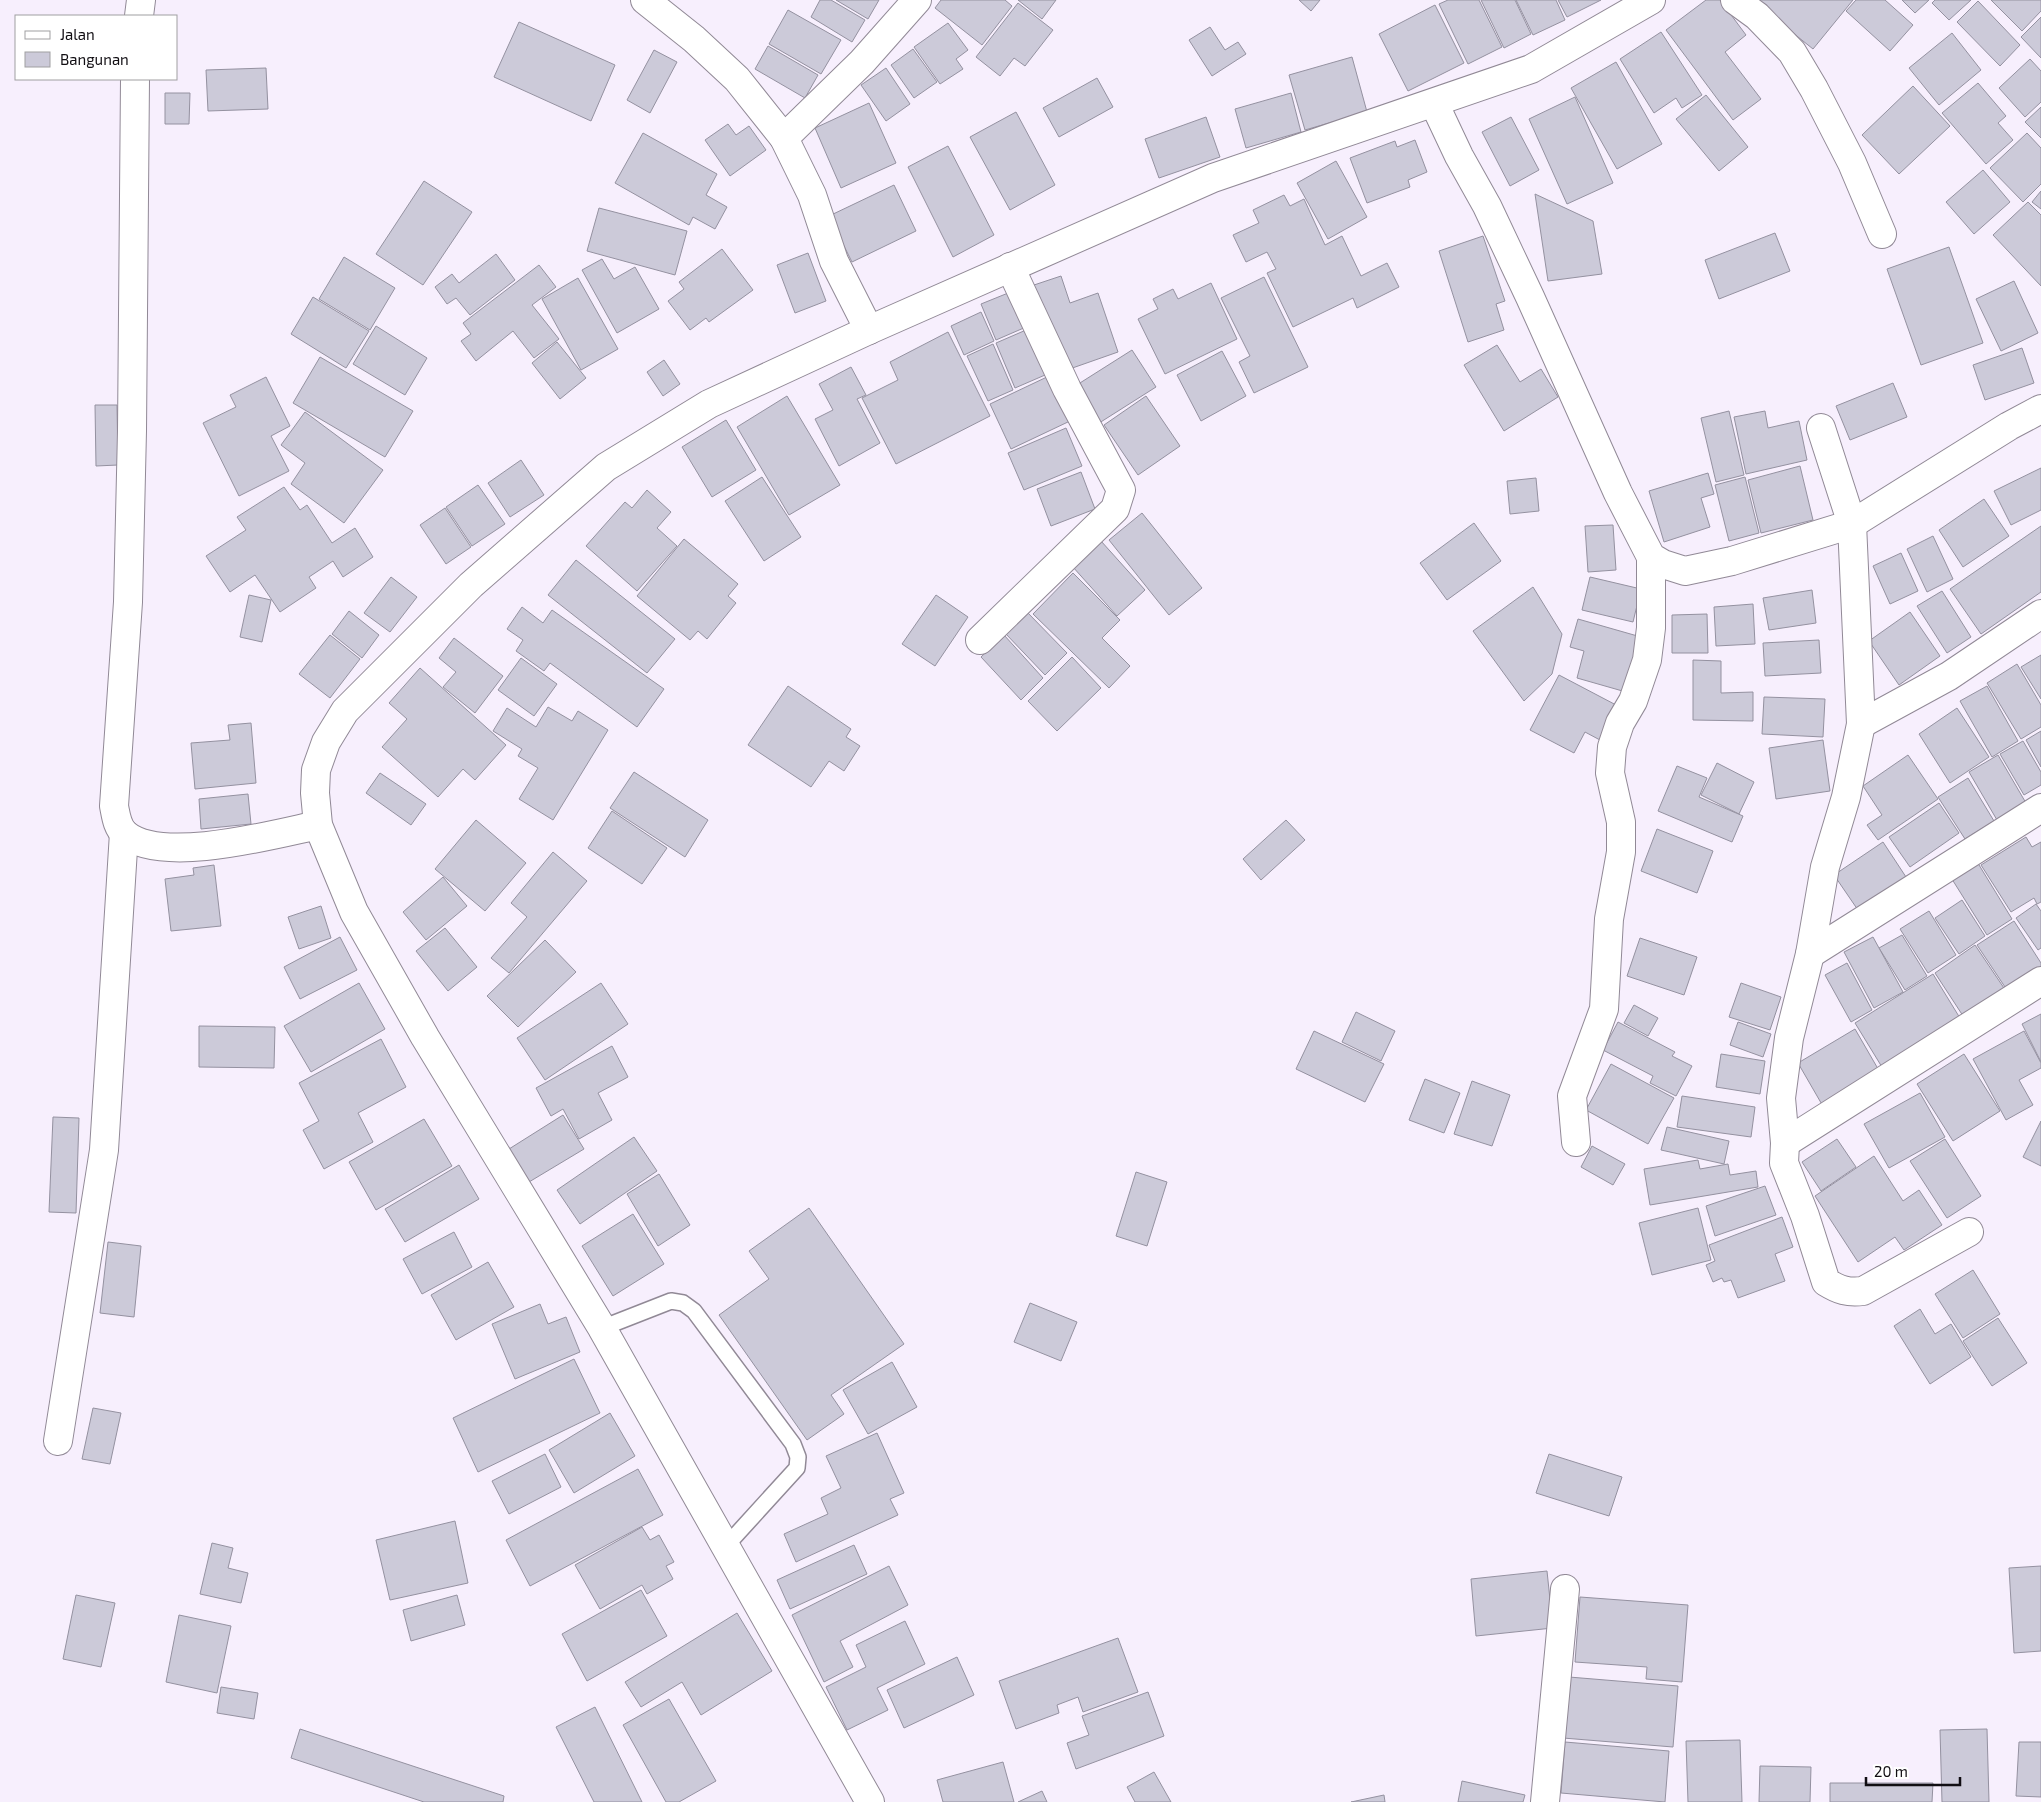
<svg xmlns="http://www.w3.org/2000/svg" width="2041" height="1802" font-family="'Exo 2',sans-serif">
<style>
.building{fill:#cccad9;stroke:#9491a0}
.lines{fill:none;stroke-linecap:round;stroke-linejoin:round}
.lane-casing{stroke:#918996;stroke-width:18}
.street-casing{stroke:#918996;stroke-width:30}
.secondary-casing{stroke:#918996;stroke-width:30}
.lane{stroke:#fff;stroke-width:15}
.street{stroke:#fff;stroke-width:28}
.secondary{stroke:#fff;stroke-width:28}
</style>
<rect width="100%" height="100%" fill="#f7effd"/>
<!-- building -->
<g class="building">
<polygon points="820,0 831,0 865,20 852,42 811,17"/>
<polygon points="836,0 879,0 868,19"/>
<polygon points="941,0 1005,0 1012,6 982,45 935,8"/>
<polygon points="1018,0 1056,0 1042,19"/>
<polygon points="1299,0 1320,0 1311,11"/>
<polygon points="1448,0 1479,0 1502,47 1468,64 1439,4"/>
<polygon points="1481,0 1515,0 1531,34 1504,48"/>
<polygon points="1516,0 1556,0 1565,20 1533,35"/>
<polygon points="1558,0 1601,0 1567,17"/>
<polygon points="1706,0 1720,0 1746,35 1725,52 1761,99 1733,120 1666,30"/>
<polygon points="1752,0 1853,0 1813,49"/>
<polygon points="1856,0 1885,0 1913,25 1890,51 1846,11"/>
<polygon points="1902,0 1929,0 1915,13"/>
<polygon points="1935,0 1971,0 1949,20 1932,3"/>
<polygon points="1991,0 2041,0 2041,11 2022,31"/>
<polygon points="1978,1 2020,45 2000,66 1957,22"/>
<polygon points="1018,3 1053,30 1025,66 1014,58 1000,76 976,57"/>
<polygon points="1435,5 1464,63 1408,91 1379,34"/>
<polygon points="788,10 841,40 821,74 769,44"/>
<polygon points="2041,17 2041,58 2021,37"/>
<polygon points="519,22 615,65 591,121 494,77"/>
<polygon points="948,23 968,50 956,59 963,69 940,84 914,47"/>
<polygon points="1210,27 1225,50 1238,42 1246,54 1212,76 1189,40"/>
<polygon points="1661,32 1702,95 1682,108 1676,98 1654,113 1620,59"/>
<polygon points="1952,33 1981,70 1939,105 1909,68"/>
<polygon points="768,46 818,75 805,98 755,69"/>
<polygon points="913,49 937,82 914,98 891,65"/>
<polygon points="654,50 677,62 650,113 627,100"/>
<polygon points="1352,57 1367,112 1305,130 1289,75"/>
<polygon points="2030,59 2041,71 2041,102 2025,117 1999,88"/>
<polygon points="1616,62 1662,144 1617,169 1571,88"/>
<polygon points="266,68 268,109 208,111 206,70"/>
<polygon points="886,68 910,104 886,121 861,85"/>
<polygon points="1097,78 1113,107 1059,137 1043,108"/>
<polygon points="1978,83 2006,116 1998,123 2013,140 1986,164 1942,113"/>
<polygon points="1913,86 1950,126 1899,174 1862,135"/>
<polygon points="165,93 190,93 189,124 165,124"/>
<polygon points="1291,93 1301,132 1246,148 1235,109"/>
<polygon points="1706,95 1748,147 1719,171 1676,119"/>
<polygon points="1575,97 1613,183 1567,204 1529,119"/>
<polygon points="869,103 896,163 841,188 815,128"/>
<polygon points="2041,107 2041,138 2025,122"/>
<polygon points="1016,112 1055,185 1010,210 970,137"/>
<polygon points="1206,117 1220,157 1159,178 1145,139"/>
<polygon points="1511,117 1539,170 1510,186 1482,132"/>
<polygon points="728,124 736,135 749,126 766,150 730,176 705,140"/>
<polygon points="643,133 717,174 706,195 727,207 715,229 693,217 689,225 615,183"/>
<polygon points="2027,133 2041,148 2041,184 2023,202 1990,168"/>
<polygon points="1415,140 1427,172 1408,180 1410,187 1367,203 1350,158 1395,141 1397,147"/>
<polygon points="948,146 994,235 953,257 908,167"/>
<polygon points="1336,161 1367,217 1328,239 1297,183"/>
<polygon points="1983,170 2010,202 1974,234 1946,202"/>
<polygon points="424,181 472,212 423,285 376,254"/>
<polygon points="894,185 916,231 852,262 829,216"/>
<polygon points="2041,191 2041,209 2032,202"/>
<polygon points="1535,194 1593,221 1602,274 1548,281"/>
<polygon points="1284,195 1290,206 1304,199 1325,245 1342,236 1361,276 1387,263 1399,287 1357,308 1353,298 1293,327 1267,273 1276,269 1267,252 1246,262 1233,235 1259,223 1253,210"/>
<polygon points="2028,202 2041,215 2041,286 1993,235"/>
<polygon points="599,208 687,231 675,275 587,251"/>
<polygon points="1775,233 1790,271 1719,299 1705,260"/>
<polygon points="1483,236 1505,301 1496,304 1504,330 1468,342 1439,251"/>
<polygon points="1949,247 1983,343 1921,365 1887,269"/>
<polygon points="722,249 753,290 709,322 706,318 690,330 668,301 684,289 679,282"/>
<polygon points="808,253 826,301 795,313 777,265"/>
<polygon points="496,254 515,280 470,315 456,298 447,304 435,287 452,274 459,283"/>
<polygon points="344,257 395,288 370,330 319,299"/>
<polygon points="602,259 614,279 635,267 659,309 617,333 582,270"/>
<polygon points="539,265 556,287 532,305 559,339 534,358 513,331 476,361 461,341 471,334 463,323"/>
<polygon points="1061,276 1070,303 1098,293 1118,352 1061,372 1031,286"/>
<polygon points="1264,277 1308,367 1254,393 1239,362 1250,356 1221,298"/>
<polygon points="578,278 618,349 581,370 542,299"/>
<polygon points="2014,281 2038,333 2001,351 1976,299"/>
<polygon points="1211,283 1237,339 1165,374 1138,319 1158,309 1153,299 1173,289 1178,299"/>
<polygon points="1018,289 1033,324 996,340 981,304"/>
<polygon points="313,297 369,331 346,368 291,334"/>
<polygon points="981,312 994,341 964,355 951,326"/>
<polygon points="376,326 427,358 405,395 353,364"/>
<polygon points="1033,327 1052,372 1015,388 996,343"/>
<polygon points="948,332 990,416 896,464 862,398 898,380 890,362"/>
<polygon points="557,342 586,378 560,399 532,363"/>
<polygon points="993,344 1013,390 988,401 967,356"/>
<polygon points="1497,345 1520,382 1541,369 1558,397 1504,431 1464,365"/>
<polygon points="2022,348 2034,383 1985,400 1973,365"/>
<polygon points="1132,350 1156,387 1096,425 1072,388"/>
<polygon points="1222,351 1246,396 1201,421 1177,375"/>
<polygon points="320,357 413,411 385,457 293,403"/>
<polygon points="664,360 680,384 663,396 647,372"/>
<polygon points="851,367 866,395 857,399 880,443 839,466 815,419 833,410 819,384"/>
<polygon points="1049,376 1070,421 1011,449 990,404"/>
<polygon points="266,377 290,426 271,436 289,471 239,496 203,423 236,407 230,395"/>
<polygon points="1893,383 1907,417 1850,440 1836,406"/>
<polygon points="787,396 840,485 789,515 737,427"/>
<polygon points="1146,396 1180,446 1138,475 1104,425"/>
<polygon points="95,405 117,405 118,465 96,466"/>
<polygon points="1729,411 1744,475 1716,482 1701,418"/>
<polygon points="1765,411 1768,428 1799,421 1807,460 1746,474 1734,417"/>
<polygon points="305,412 383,470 344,523 291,484 305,463 281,445"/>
<polygon points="726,420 756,470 712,497 682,447"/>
<polygon points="1066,428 1082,466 1024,490 1008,453"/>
<polygon points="521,460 544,495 510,517 488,483"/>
<polygon points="1800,466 1813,520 1761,533 1748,480"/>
<polygon points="2041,468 2041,510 2011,525 1994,491"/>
<polygon points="1081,472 1095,509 1051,526 1037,489"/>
<polygon points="1708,473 1714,494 1701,498 1710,527 1664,542 1649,491"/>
<polygon points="762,477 801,537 764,561 725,501"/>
<polygon points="1745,477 1759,533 1729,541 1715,485"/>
<polygon points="1536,478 1539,511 1510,514 1507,481"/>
<polygon points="478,485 505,524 472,546 446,507"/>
<polygon points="284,487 300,510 307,505 332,543 355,528 373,557 343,577 333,561 309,577 316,588 280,612 255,575 230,592 206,556 246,530 237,517"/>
<polygon points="647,490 671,512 657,528 677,546 637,591 586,546 625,502 632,508"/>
<polygon points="1984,499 2009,536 1963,567 1939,530"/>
<polygon points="445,508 471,547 446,564 420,525"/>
<polygon points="1142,513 1202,588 1169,615 1109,540"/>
<polygon points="1474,523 1501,561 1447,600 1420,563"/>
<polygon points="1613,525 1616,570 1588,572 1585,526"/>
<polygon points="2041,526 2041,592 1981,634 1950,589"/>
<polygon points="1933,536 1953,579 1927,592 1907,549"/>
<polygon points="684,539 738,584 728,596 736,603 707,639 698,631 690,640 637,596"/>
<polygon points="1101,541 1145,590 1117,616 1072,566"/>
<polygon points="1901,553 1918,591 1890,604 1873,566"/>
<polygon points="576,560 675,639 647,673 548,595"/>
<polygon points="1073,573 1120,620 1102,638 1130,666 1109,688 1033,614"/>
<polygon points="391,577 417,597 390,632 364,613"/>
<polygon points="1590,577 1641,589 1633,622 1582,610"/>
<polygon points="1533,587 1562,634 1552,674 1524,701 1473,631"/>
<polygon points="1812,590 1816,623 1769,630 1763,598"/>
<polygon points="1942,591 1971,637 1947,653 1917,606"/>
<polygon points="249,595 271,600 262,642 240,637"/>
<polygon points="936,595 968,617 935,666 902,644"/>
<polygon points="1753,604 1755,644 1716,646 1714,607"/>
<polygon points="522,607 543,623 552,610 664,689 637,727 550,663 544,671 516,651 523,640 507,629"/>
<polygon points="349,611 379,635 362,658 332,634"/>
<polygon points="1027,612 1067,653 1045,675 1005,633"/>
<polygon points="1910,612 1940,656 1899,685 1869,641"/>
<polygon points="1707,614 1708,653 1672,653 1672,615"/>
<polygon points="1578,619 1641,637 1626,692 1577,678 1584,651 1570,647"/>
<polygon points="330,635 360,659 330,698 299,674"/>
<polygon points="1004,635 1043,678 1021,700 981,657"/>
<polygon points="454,638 503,676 475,713 443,687 456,672 439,658"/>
<polygon points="1819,640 1821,673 1765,676 1763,643"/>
<polygon points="2041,655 2041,699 2021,667"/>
<polygon points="1072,657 1101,688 1057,731 1028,701"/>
<polygon points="521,658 557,684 534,716 498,690"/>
<polygon points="1693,660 1721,661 1721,693 1753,692 1753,721 1693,720"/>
<polygon points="2017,664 2041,705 2041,727 2021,739 1987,683"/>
<polygon points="420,668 506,745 475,780 463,769 438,797 382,747 407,719 389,703"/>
<polygon points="1559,675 1618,706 1600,740 1585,732 1574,753 1530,730"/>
<polygon points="788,686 851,729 846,737 860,746 844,771 829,761 811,787 748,745"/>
<polygon points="1987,686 2018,741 1992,757 1960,701"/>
<polygon points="1764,697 1825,699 1823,737 1762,734"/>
<polygon points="548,707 572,721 578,711 608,730 553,820 519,799 538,768 518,756 522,749 493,731 507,708 536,727"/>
<polygon points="1957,708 1989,757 1950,783 1919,734"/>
<polygon points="251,723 256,783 195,789 191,743 230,740 228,725"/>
<polygon points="2041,731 2041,767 2026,740"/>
<polygon points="1823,740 1830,791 1776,799 1769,748"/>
<polygon points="2023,741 2041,772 2041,785 2024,795 2000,754"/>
<polygon points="1908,755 1938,799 1878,840 1867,825 1882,815 1863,786"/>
<polygon points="1998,755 2026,803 1997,820 1969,772"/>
<polygon points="1717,763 1754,782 1739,814 1701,795"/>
<polygon points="1677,766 1707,778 1699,797 1743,816 1732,842 1658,811"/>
<polygon points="634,772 708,820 685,857 610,808"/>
<polygon points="380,773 426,804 411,825 366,793"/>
<polygon points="1968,778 1994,821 1965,839 1938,797"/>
<polygon points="248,794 251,824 201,829 199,799"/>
<polygon points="1939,803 1959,833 1910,867 1889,837"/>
<polygon points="612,811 667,848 642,884 588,848"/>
<polygon points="476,820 526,863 485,911 435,869"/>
<polygon points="1286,820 1305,840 1261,880 1243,859"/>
<polygon points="1657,829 1713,851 1697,893 1641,871"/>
<polygon points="2026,837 2032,847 2041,842 2041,902 2037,904 2034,898 2011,912 1981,865"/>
<polygon points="1883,842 1908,880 1860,913 1834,875"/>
<polygon points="553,852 587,881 509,973 491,958 527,917 511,903"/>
<polygon points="1976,860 2012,919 1987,935 1950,876"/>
<polygon points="214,865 221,926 171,931 165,879 194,875 193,868"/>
<polygon points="443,877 467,906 426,940 403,912"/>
<polygon points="1962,900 1985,936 1959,954 1935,918"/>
<polygon points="2036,904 2041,911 2041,948 2038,950 2016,918"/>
<polygon points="321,906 331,938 299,949 288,917"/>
<polygon points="1929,911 1956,955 1928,973 1900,929"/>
<polygon points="2014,921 2041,963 2041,972 2009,993 1977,945"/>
<polygon points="445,928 477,967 448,991 416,951"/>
<polygon points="1902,935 1927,976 1905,990 1879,948"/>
<polygon points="340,937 357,970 300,999 284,967"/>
<polygon points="1873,937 1903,992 1874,1008 1844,952"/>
<polygon points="1640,938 1697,957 1684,995 1627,976"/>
<polygon points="545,940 576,972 518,1027 487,996"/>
<polygon points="1975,945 2008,994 1967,1022 1935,973"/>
<polygon points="1847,963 1872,1010 1851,1022 1825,975"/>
<polygon points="1933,974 1963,1023 1885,1072 1855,1023"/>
<polygon points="359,983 385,1029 311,1072 284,1026"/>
<polygon points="601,983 628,1024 545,1080 517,1038"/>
<polygon points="1741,983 1781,997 1770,1030 1729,1017"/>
<polygon points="1634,1005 1658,1018 1648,1036 1624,1023"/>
<polygon points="1356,1012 1395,1031 1381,1061 1342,1042"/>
<polygon points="2041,1014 2041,1062 2022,1024"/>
<polygon points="1618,1022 1675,1052 1672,1056 1692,1066 1676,1096 1650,1083 1653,1076 1603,1050"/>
<polygon points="1738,1022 1771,1034 1763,1057 1730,1045"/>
<polygon points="199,1026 275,1027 274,1068 199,1067"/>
<polygon points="1855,1029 1881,1074 1824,1108 1798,1063"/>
<polygon points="1314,1031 1384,1064 1365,1102 1296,1069"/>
<polygon points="2024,1031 2041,1063 2041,1068 2019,1080 2033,1105 2006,1120 1973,1059"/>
<polygon points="381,1039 406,1087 358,1113 373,1142 324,1169 303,1130 319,1121 299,1083"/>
<polygon points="612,1046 628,1077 598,1093 612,1120 579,1139 563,1109 551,1116 536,1088"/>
<polygon points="1721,1054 1765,1061 1760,1094 1716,1087"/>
<polygon points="1964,1054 2000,1111 1953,1141 1917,1084"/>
<polygon points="1611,1064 1674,1098 1648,1144 1586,1110"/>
<polygon points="1425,1079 1460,1093 1444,1133 1409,1120"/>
<polygon points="1472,1081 1510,1095 1492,1146 1454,1134"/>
<polygon points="1920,1093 1945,1137 1889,1168 1864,1124"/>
<polygon points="1682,1096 1755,1107 1751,1137 1677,1127"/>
<polygon points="563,1115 584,1149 529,1182 509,1149"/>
<polygon points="53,1117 79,1118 76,1213 49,1212"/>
<polygon points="424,1119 452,1166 376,1210 349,1162"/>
<polygon points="2041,1121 2041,1166 2023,1157"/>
<polygon points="1667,1127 1729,1141 1724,1164 1661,1150"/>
<polygon points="634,1137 657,1171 580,1224 557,1190"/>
<polygon points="1837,1139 1856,1167 1821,1191 1802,1162"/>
<polygon points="1945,1139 1981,1196 1947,1218 1910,1161"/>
<polygon points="1592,1146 1625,1164 1613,1185 1581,1167"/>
<polygon points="1874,1156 1903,1201 1919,1190 1942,1225 1904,1250 1895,1237 1858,1262 1815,1196"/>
<polygon points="1698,1160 1700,1169 1728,1164 1730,1175 1756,1171 1758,1187 1650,1205 1644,1169"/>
<polygon points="459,1165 479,1199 405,1242 385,1209"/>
<polygon points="1136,1172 1167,1182 1147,1246 1116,1236"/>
<polygon points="659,1174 690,1225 658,1246 627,1194"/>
<polygon points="1765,1186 1776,1215 1715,1236 1706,1206"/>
<polygon points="809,1208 904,1344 831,1395 844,1414 807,1440 719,1315 769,1279 749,1251"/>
<polygon points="1698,1208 1711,1260 1652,1275 1639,1223"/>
<polygon points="633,1214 664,1264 613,1296 582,1246"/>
<polygon points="1782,1217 1793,1247 1775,1254 1785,1281 1738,1298 1731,1280 1724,1282 1722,1278 1713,1282 1706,1265 1715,1261 1709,1245"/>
<polygon points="454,1232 472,1267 422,1294 403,1259"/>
<polygon points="108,1242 141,1246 134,1317 100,1313"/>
<polygon points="488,1262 514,1307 456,1340 431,1295"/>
<polygon points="1973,1270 2000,1314 1963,1338 1935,1294"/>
<polygon points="1030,1303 1077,1322 1061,1361 1014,1342"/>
<polygon points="540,1304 548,1324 566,1317 580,1352 515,1379 492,1324"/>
<polygon points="1920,1309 1935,1334 1951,1324 1971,1357 1930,1384 1894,1326"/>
<polygon points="1998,1318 2027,1363 1992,1386 1963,1341"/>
<polygon points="574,1359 600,1413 478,1472 453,1418"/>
<polygon points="892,1362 917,1407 868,1434 843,1390"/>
<polygon points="93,1408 121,1413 110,1464 82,1459"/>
<polygon points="610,1413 635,1456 574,1493 549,1450"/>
<polygon points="877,1433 904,1493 890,1499 898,1515 796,1562 784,1534 828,1514 821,1498 841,1488 826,1456"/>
<polygon points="545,1454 561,1487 509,1514 492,1481"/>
<polygon points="1549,1454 1622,1477 1609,1516 1536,1493"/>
<polygon points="638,1469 663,1515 530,1586 506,1540"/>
<polygon points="455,1521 468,1583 390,1600 376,1540"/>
<polygon points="642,1527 650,1540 659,1535 674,1562 666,1566 673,1579 647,1594 642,1585 600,1609 575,1565"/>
<polygon points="212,1543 233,1548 228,1568 248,1573 241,1603 200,1594"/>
<polygon points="854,1545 867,1574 790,1609 777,1580"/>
<polygon points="889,1566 908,1605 840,1641 853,1667 824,1682 792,1615"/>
<polygon points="2041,1566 2041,1651 2014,1653 2009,1568"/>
<polygon points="1547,1571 1553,1628 1476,1636 1471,1579"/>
<polygon points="641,1590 667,1636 587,1681 562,1634"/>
<polygon points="76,1595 115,1603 101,1667 63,1659"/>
<polygon points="457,1595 465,1625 411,1641 403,1610"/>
<polygon points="1580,1597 1688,1605 1682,1682 1646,1679 1647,1667 1575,1662"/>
<polygon points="737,1613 772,1671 701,1715 682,1682 641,1707 625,1682"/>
<polygon points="179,1615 231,1626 217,1693 166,1682"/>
<polygon points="905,1621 925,1664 877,1688 888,1710 847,1730 826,1687 866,1667 856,1645"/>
<polygon points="1118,1638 1138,1692 1083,1712 1078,1697 1057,1705 1059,1713 1016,1729 999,1681"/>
<polygon points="957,1657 974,1695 904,1728 887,1690"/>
<polygon points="1569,1677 1678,1686 1673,1747 1563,1738"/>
<polygon points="221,1687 258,1693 254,1719 217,1713"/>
<polygon points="1148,1692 1164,1736 1076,1769 1067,1743 1089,1735 1082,1716"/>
<polygon points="669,1699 716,1781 679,1802 666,1802 623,1725"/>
<polygon points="595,1707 642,1802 594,1802 556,1727"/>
<polygon points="300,1729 504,1796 503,1802 424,1802 291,1758"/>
<polygon points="1987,1729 1989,1802 1942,1802 1940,1730"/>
<polygon points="1740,1740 1742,1802 1688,1802 1686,1741"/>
<polygon points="1565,1742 1669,1751 1665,1802 1561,1793"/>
<polygon points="2019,1742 2041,1742 2041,1797 2016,1796"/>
<polygon points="1003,1762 1014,1802 943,1802 937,1780"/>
<polygon points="1760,1766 1811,1767 1810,1802 1759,1802"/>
<polygon points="1154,1772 1171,1802 1135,1802 1127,1787"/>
<polygon points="1462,1781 1525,1795 1523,1802 1458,1802"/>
<polygon points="1830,1783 1933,1783 1932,1802 1830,1802"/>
<polygon points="1042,1791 1047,1802 1018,1802"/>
<polygon points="1384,1795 1385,1802 1351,1802"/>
</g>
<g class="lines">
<!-- lane casing -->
<g class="lane-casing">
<polyline id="lane" points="602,1328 671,1301 683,1303 694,1311 793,1444 798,1457 797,1468 726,1546"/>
</g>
<!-- street casing -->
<g class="street-casing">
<g id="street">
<polyline points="645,0 694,39 737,79 784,138 812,195 834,261 869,330"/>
<polyline points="1735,0 1757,16 1792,52 1814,89 1852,163 1882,234"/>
<polyline points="139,16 141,0"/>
<path d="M135 79 132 431 128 602 114 806C116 816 117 827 125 834 162 865 275 834 318 825"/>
<polyline points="1434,103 1459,156 1487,206 1530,297 1618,493 1651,557 1663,564 1685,571 1732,561 1852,524 2009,426 2041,409"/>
<polyline points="784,138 862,62 917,0"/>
<path d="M1821 428 1852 524 1861 724 1846 797 1825 867 1810 954 1789 1038 1781 1098 1785 1143 1784 1163 1805 1216 1826 1282C1839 1290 1848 1293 1863 1291L1969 1232"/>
<polyline points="980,640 1115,509 1121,490 1067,389 1010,267"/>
<polyline points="1861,724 1949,676 2041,614"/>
<polyline points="1810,954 2041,808"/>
<polyline points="1576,1142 1572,1096 1604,1009 1609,919 1621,852 1621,822 1610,773 1612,747 1620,723 1633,701 1647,660 1651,628 1651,557"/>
<polyline points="1785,1143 2041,981"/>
<polyline points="58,1441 104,1150 124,833"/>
<polyline points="1545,1802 1565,1589"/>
</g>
</g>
<!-- secondary casing -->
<g class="secondary-casing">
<polyline id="secondary" points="870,1802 602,1328 425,1037 354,912 318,825 315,793 316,770 326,742 345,711 471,585 606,467 709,404 869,330 1213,178 1531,69 1651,0"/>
</g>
<!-- lane -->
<use href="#lane" class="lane"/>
<!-- street -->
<use href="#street" class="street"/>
<!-- secondary -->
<use href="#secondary" class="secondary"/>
</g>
<!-- legend -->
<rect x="15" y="15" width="162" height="65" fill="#ffffff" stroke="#a09fa1"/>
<rect x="25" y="31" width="25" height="8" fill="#ffffff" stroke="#a09fa1"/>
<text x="60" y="40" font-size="15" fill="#110e13">Jalan</text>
<rect x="25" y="52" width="25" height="15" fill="#cccad9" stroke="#a09fa1"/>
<text x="60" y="65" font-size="15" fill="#110e13">Bangunan</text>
<!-- scale -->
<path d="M1866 1777v8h94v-8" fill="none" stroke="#110e13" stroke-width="2.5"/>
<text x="1874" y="1777" font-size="15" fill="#110e13" stroke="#ffffff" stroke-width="4" paint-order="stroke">20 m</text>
</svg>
